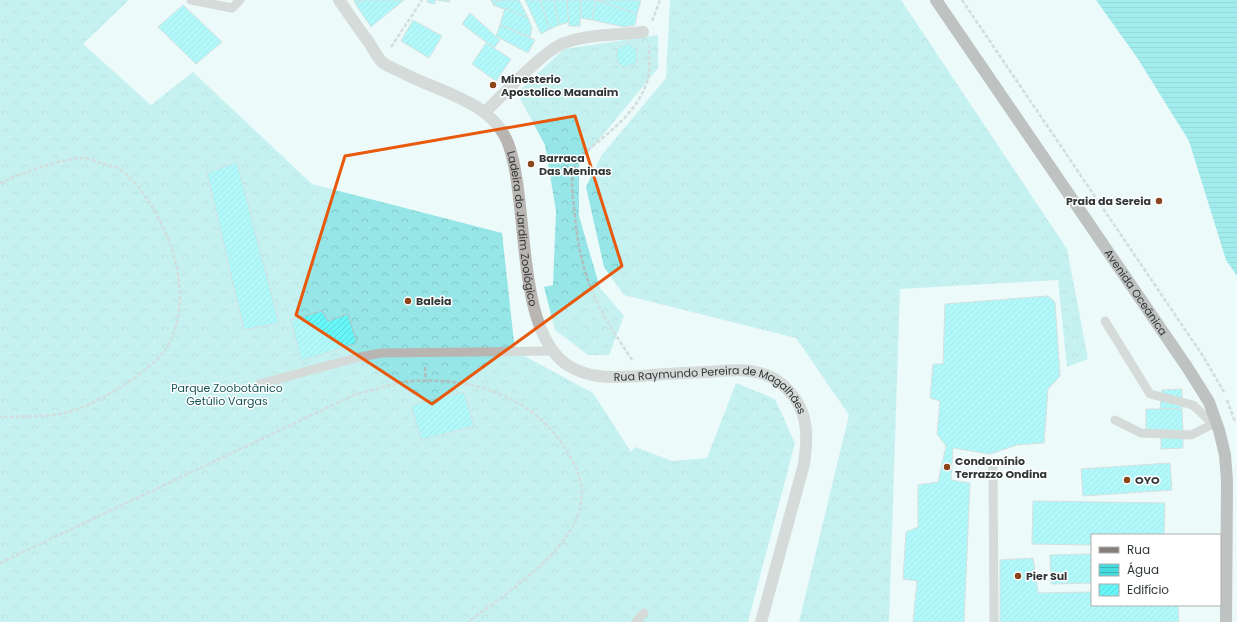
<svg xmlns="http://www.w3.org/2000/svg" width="1237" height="622" font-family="Poppins,sans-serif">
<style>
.forest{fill:url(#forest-crowns)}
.water{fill:url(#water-rules)}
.building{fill:url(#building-hatch);stroke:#b6c2c2}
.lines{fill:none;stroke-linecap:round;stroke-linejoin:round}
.path{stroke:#b2bdbd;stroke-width:2.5;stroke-dasharray:4 2;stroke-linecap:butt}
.service{stroke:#b9b5b2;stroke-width:9}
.minor{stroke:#b9b5b2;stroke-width:12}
.tertiary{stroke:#b9b5b2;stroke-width:12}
.primary{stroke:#857e7a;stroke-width:12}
.marked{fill:none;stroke:#e8590c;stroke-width:3;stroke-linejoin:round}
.poi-dot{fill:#8b471b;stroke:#fff;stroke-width:1.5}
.labels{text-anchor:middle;stroke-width:3;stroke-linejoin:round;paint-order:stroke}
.poi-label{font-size:11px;font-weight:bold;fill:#313636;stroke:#fff;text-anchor:start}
.street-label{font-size:11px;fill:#313636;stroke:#fff}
.park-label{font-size:11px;fill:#155455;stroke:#fff}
</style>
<defs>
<pattern id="forest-crowns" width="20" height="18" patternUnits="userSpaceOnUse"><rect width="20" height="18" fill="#96e6e7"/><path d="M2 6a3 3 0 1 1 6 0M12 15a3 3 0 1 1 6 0" fill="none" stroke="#82c6c7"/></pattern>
<pattern id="water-rules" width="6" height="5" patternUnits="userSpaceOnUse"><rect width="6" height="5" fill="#46dbde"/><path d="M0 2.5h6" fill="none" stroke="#3bb2b5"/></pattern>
<pattern id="building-hatch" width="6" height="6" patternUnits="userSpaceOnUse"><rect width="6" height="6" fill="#67f7f9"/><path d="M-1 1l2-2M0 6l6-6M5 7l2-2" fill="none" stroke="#5ad4d6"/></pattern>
</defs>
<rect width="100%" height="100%" fill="#edfafa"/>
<!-- forest -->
<g class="forest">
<polygon points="0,0 129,0 83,44 151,105 193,72 312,184 502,233 515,351 593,393 631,452 635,447 672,461 707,458 736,383 775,399 795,443 748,622 0,622"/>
<polygon points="670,0 901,0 1067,249 1088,359 1067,367 1058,280 900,289 889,622 799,622 849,415 796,338 624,295 604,267 586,187 601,156 666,78"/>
<polygon points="658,35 658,68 579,164 579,216 600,288 624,316 609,355 588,355 555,330 544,287 553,285 556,211 545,145 517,93 564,49"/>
</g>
<!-- water -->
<polygon class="water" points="1096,0 1237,0 1237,276 1226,260 1189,141 1138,59"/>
<!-- building -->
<g class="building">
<polygon points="354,0 363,0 356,5"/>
<polygon points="363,0 404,0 371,27 356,5"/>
<polygon points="427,0 436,0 434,4 427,2"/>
<polygon points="437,0 450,0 449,2"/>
<polygon points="491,0 501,0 493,5"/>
<polygon points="501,0 519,0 528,18 493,5"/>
<polygon points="525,0 540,0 550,29 541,34"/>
<polygon points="540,0 554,0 559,25 550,29"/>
<polygon points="554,0 567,0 569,22 559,25"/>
<polygon points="567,0 581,0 580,26 569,26"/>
<polygon points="581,0 596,0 592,20 581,18"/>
<polygon points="596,0 637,14 635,25 624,27 592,20"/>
<polygon points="597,0 637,0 641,1 637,14"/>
<polygon points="183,5 222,42 196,64 158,27"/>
<polygon points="505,8 528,18 532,28 530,37 500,25"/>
<polygon points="470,13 500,40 494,48 462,24"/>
<polygon points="413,20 442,36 429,58 401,41"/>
<polygon points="500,25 535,40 528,53 496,36"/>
<polygon points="486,43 511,59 496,81 472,64"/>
<polygon points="628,43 637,50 637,63 624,68 616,60 617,49"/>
<polygon points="237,162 279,323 244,330 207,173"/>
<polygon points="1048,296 1055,302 1060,376 1048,389 1044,443 1017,445 990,454 953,448 951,480 970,483 964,622 913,622 917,581 903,579 906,532 918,527 918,485 938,482 946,446 937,434 940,401 930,398 933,364 943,364 945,304"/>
<polygon points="322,311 328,321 348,314 357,343 301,361 291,320"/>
<polygon points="1182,389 1182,409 1160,409 1162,390"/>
<polygon points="464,392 474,426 421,440 411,405"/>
<polygon points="1146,409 1182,409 1183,431 1146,430"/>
<polygon points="1161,430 1183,431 1183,448 1161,449"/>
<polygon points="1170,463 1172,490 1083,496 1081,469"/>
<polygon points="1033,501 1165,503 1164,535 1092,535 1092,545 1032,544"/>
<polygon points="1092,554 1092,583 1051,584 1050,555"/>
<polygon points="1033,558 1038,593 1092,592 1092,605 1178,605 1179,622 1000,622 1000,560"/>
</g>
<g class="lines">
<!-- path -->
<g class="path">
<polyline points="962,0 1203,356 1224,392"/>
<polyline points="652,21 660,0"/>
<polyline points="391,47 422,0"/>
<path d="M0 183C24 173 57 159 84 158 89 158 96 162 101 163 106 165 111 166 116 167 128 173 142 191 149 202 176 244 194 304 165 350 152 370 101 401 78 409 54 418 25 416 0 417"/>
<path d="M632 360C620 341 606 322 597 302 582 271 577 241 574 207 572 188 569 173 580 157 605 135 636 115 647 82 651 72 649 57 649 46"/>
<polyline points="425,367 426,382"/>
<polyline points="1227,400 1235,422"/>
<path d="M0 563 354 395C373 390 393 383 413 381 475 377 536 398 568 453 582 476 587 496 575 522 556 561 503 596 468 622"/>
</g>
<!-- service -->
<g class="service">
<polyline points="191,0 232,8 240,0"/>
<polyline points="1105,321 1150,394 1193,405 1213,424"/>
<polyline points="259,384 360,357 381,353 551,351"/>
<polyline points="1115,420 1141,433 1191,435 1213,424 1217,428"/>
<polyline points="993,463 994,622"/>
<polyline points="636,622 644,613"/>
</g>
<!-- minor -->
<path class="minor" d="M485 112C503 95 543 51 564 43 588 34 618 35 643 32"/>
<!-- tertiary -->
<path class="tertiary" id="s1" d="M339 0C349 14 358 28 368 41 372 47 376 55 381 61 386 66 395 69 401 72 438 92 491 100 508 143 530 202 514 332 569 366 592 380 615 377 640 376 662 374 684 373 706 372 724 371 743 368 760 373 781 378 799 398 804 418 808 434 806 449 804 464L761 622"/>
<!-- primary -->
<path class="primary" id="s2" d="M936 0 1187 367 1209 402 1219 430 1225 455 1227 481 1226 622"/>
</g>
<!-- marked area -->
<path d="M0 0H1237V622H0ZM575 116 622 266 432 404 296 315 345 156Z" fill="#edfafa" fill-opacity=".55" fill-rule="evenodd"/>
<path class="marked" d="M575 116 622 266 432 404 296 315 345 156Z"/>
<!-- markers -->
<g class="poi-dot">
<circle cx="493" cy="85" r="4"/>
<circle cx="531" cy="164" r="4"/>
<circle cx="1159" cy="201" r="4"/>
<circle cx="408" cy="301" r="4"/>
<circle cx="947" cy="467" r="4"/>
<circle cx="1127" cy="480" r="4"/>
<circle cx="1018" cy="576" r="4"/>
</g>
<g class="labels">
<!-- poi labels -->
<g class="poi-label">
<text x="501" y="83">Minesterio<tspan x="501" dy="13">Apostolico Maanaim</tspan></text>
<text x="539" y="162">Barraca<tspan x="539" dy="13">Das Meninas</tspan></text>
<text x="1151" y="205" text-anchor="end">Praia da Sereia</text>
<text x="416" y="305">Baleia</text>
<text x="955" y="465">Condomínio<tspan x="955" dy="13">Terrazzo Ondina</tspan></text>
<text x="1135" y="484">OYO</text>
<text x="1026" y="580">Pier Sul</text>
</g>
<!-- street labels -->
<g class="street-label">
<text dy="4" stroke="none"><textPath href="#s1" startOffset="316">Ladeira do Jardim Zoológico</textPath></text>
<text dy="4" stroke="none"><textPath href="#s2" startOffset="354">Avenida Oceânica</textPath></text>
<text dy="4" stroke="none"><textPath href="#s1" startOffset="616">Rua Raymundo Pereira de Magalhães</textPath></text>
</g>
<!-- park labels -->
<g class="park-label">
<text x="227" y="392">Parque Zoobotânico<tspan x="227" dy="13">Getúlio Vargas</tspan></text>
</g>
</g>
<!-- legend -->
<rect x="1091" y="534" width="130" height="72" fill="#ffffff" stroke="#adafaf"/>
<rect x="1099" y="547" width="20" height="6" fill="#857e7a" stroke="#adafaf"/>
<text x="1127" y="554" font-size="12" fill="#313636">Rua</text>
<rect x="1099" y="564" width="20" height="12" fill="url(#water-rules)" stroke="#adafaf"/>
<text x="1127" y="574" font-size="12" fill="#313636">Água</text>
<rect x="1099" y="584" width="20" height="12" fill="url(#building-hatch)" stroke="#adafaf"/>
<text x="1127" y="594" font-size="12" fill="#313636">Edifício</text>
</svg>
